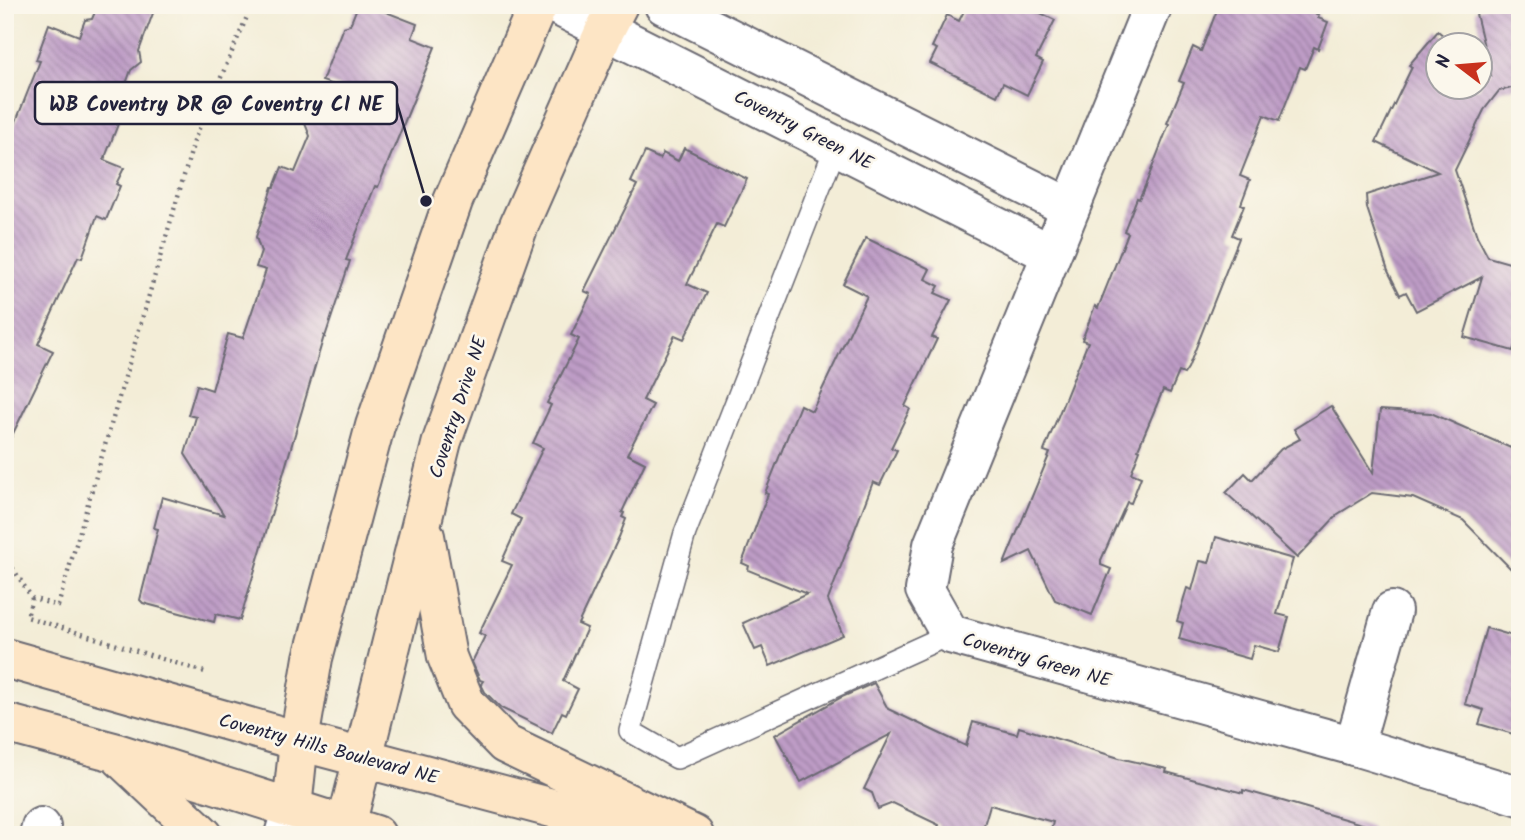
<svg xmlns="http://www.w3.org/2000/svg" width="1525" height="840" font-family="Kalam,sans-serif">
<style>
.building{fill:url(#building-back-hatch)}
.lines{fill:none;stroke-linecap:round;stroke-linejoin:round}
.lane-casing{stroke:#6b6972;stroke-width:24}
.street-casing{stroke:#6b6972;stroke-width:42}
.secondary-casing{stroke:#6b6972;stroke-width:42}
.path{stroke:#6b6972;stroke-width:4.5;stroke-dasharray:2 5;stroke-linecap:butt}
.lane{stroke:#fff;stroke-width:21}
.street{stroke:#fff;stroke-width:38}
.secondary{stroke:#fde5c5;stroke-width:38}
.labels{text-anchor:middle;stroke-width:5;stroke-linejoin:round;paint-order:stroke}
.street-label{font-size:19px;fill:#22223b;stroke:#fbf7ec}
.leader{fill:none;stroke:#22223b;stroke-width:2.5}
.callout-dot{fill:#22223b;stroke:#fbf7ec;stroke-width:2.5}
.callout{fill:#fbf7ec;stroke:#22223b;stroke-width:2.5}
.callout-label{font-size:21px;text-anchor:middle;font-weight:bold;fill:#22223b}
</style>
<defs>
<pattern id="building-back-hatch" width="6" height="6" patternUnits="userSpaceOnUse" patternTransform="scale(1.75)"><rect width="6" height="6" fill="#be9cc6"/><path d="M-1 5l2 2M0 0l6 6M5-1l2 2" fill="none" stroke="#9a7fa2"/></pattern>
</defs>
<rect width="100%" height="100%" fill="#fbf7ec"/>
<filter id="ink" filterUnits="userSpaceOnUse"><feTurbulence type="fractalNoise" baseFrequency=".0143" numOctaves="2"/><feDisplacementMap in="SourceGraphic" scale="14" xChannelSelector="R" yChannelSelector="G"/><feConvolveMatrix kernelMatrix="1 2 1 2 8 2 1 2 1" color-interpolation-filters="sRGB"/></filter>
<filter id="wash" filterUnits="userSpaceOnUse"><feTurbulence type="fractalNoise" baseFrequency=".00686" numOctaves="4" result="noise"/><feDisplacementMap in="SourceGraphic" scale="28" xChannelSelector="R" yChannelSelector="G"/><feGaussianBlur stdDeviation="1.57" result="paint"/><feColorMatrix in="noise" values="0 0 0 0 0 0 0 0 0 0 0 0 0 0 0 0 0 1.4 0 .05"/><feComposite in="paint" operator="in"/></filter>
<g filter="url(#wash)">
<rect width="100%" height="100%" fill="#f3edd7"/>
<g id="blocks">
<!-- building -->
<g class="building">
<polygon points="98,5 156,5 139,51 141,62 131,70 114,117 120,119 104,160 124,168 116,184 120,186 106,220 97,216 82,258 78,257 38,344 53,351 5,450 5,149 40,61 36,60 49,24 79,36 85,20 92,19"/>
<polygon points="358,5 368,5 417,24 412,38 435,47 378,187 375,186 346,260 350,261 325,337 324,336 240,620 216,614 214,622 143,603 140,600 158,529 154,528 162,497 224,515 185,454 196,417 188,415 197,385 212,390 228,334 243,338 266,270 256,267 261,252 256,237 272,187 274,187 282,167 295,172 310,136 304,121 360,94 322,81 343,27 350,25"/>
<polygon points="967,5 1024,5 1055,20 1036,58 1043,62 1027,95 1003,83 997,96 930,63 937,49 932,47 947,15 959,21"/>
<polygon points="1219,5 1295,5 1319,15 1318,18 1328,22 1318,49 1314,47 1305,69 1300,67 1279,121 1264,115 1240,176 1250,180 1241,204 1244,206 1232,235 1239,238 1188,368 1184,374 1179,372 1170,393 1163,390 1138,449 1140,450 1131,473 1141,477 1131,503 1127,502 1101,560 1101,565 1111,569 1092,615 1055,600 1031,551 1004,564 1050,453 1044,451 1088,342 1082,340 1095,306 1098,308 1128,233 1124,231 1137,198 1139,199 1145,186 1169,124 1167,123 1184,83 1179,81 1193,47 1201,51"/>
<polygon points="1492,5 1520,5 1520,86 1499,91 1484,110 1455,170 1477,236 1488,257 1520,266 1520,328 1513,351 1464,337 1482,277 1416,311 1406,292 1400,295 1388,271 1367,208 1366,195 1438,172 1376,142 1412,67 1409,65 1438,31 1455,46 1438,46 1438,88 1480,88 1480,65 1491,75 1475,10"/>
<polygon points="684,148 747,179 724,227 717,224 687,284 707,293 684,339 675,335 643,400 653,405 627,454 645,463 622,512 624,513 622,517 626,519 619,537 578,624 587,628 563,681 578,689 566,714 562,712 552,733 501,708 485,692 481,684 483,681 480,680 472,662 485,636 479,633 512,565 502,561 521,519 511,514 543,448 533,443 551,405 547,403 579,339 571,335 591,294 584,291 637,185 631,182 645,152 660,159 663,153 678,161"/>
<polygon points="866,238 930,269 925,279 939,286 935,293 951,300 932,337 937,339 905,406 910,409 891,448 897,450 880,485 873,482 828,600 843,635 770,666 762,647 755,650 743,623 807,594 748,570 749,566 742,563 768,494 765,493 800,405 812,411 867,296 843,284"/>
<polygon points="1331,406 1373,473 1380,410 1431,413 1520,452 1520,578 1463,520 1413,498 1372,493 1338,514 1297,558 1226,493 1245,473 1252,480 1281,449 1300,439 1294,429"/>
<polygon points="1216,537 1293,559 1277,614 1289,617 1279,652 1254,645 1250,659 1179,639 1183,623 1177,621 1187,588 1192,590 1200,561 1209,563"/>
<polygon points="1486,628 1520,638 1520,736 1479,724 1484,710 1465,704"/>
<polygon points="874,683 888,709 966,746 973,722 1017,734 1019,727 1119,758 1167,769 1166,772 1243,793 1243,790 1279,800 1372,827 1371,835 1067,835 1051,830 1053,822 990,805 981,835 963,835 938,827 939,825 893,803 878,809 872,793 864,789 891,734 801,782 775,735 842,697"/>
</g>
</g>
</g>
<g filter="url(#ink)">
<use href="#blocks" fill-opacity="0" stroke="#6b6972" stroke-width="2"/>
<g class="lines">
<!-- lane casing -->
<g class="lane-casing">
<polyline id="lane" points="836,146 685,533 630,731 677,758 950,634"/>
</g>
<!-- street casing -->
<g class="street-casing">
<g id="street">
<polyline points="556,5 1051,254"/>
<polyline points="664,5 1070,208"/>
<polyline points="1153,5 933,545 925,590 950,634 1354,746 1520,796"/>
<polyline points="1354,746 1392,611"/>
<polyline points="39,835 41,827"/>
<polyline points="284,835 292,808"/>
</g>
</g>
<!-- secondary casing -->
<g class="secondary-casing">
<g id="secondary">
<polyline points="425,536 447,657 466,704 505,744 694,835"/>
<polyline points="5,658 299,741 654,835"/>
<polyline points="5,723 114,752 376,835"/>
<polyline points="121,758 203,835"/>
<polyline points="292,808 299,741 313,658 375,426 453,201 538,5"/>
<polyline points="346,826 442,441 519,225 605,30 618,5"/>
</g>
</g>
<!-- path -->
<g class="path">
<polyline points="5,556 32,598 58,606 195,138 252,5"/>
<polyline points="32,598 27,617 208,673"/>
</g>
<!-- lane -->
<use href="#lane" class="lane"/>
<!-- street -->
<use href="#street" class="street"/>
<!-- secondary -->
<use href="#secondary" class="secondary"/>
</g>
</g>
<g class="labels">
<!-- street labels -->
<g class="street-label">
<text transform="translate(804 129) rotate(27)" y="7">Coventry Green NE</text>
<text transform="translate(457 407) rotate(-72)" y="7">Coventry Drive NE</text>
<text transform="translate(1037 659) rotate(16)" y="7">Coventry Green NE</text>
<text transform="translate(329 748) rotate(15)" y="7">Coventry Hills Boulevard NE</text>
</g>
</g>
<!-- callouts -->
<path class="leader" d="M426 201L397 103"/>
<circle class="callout-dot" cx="426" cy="201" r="7"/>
<rect class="callout" x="35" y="82" width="362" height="42" rx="7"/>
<g class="callout-label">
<text x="216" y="111">WB Coventry DR @ Coventry CI NE</text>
</g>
<!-- margin -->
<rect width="1525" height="840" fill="none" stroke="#fbf7ec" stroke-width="28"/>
<!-- north arrow -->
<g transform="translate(1459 66) rotate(286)"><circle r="33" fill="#fbf7ec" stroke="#a4a2a5" stroke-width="2"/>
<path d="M0-5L12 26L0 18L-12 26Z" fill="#c8321e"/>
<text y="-10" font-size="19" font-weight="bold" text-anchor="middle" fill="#22223b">N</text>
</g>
</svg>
